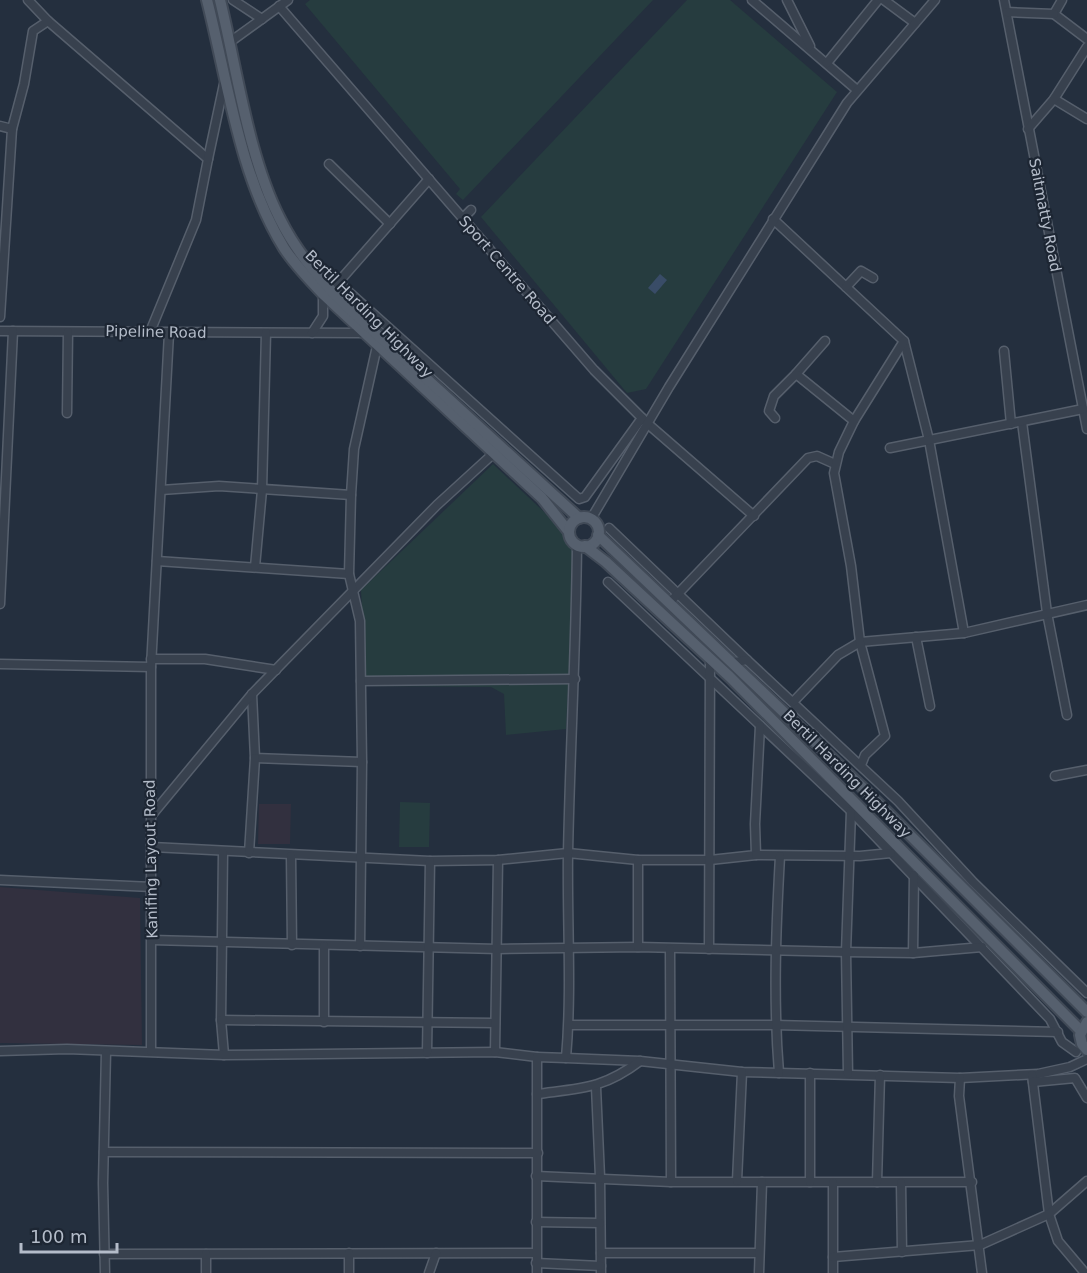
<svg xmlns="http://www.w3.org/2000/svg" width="1087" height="1273" font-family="'DejaVu Sans',sans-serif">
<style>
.medical{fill:#32303f}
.green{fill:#263c3f}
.water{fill:#394c67}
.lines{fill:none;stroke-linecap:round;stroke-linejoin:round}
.minor-casing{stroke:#565f6c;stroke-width:11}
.major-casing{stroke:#414a57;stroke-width:14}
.minor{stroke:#38414e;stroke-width:8}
.major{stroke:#56606e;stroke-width:10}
.labels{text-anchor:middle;stroke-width:4.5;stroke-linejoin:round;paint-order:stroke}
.street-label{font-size:15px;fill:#b4bcc9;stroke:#1d2633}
</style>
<rect width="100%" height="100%" fill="#242f3e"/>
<!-- medical -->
<g class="medical">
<polygon points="259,804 291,804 290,844 258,844"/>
<polygon points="0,887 140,898 142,1045 0,1043"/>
</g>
<!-- green -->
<g class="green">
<polygon points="310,0 653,0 463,200 456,194 460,189 305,4"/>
<polygon points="687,0 730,0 837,92 646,389 627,393 481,217"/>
<polygon points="493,464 575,541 566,729 506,735 504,694 491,687 366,686 361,590"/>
<polygon points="400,802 430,803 429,847 399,847"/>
</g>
<!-- water -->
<polygon class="water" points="660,274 667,280 655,294 648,288"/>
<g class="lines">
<!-- minor casing -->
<g class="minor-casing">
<g id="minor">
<polyline points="233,0 262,19"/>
<polyline points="752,0 857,90"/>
<polyline points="787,0 810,46"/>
<polyline points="884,0 915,23"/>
<polyline points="1004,0 1087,429"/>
<polyline points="1062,0 1054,14 1087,39"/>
<polyline points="279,6 594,370 648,424 754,516"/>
<polyline points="1007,12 1054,14"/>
<polyline points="48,21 208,159 196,220 150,332"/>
<polyline points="230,42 288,0"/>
<polyline points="827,63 878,0"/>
<polyline points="1054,99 1087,119"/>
<polyline points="0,126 12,129"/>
<polyline points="1028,129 1054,99 1087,47"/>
<polyline points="208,159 224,84"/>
<polyline points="329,164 390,224"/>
<polyline points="463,218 471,210"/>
<polyline points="773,219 904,341 929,440 964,633"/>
<polyline points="339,283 579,499 585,497 642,418"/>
<polyline points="336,285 429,179"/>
<polyline points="846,287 861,271 873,278"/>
<polyline points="0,317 12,129 24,84 33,31 48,21 28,0"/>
<polyline points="0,331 363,333"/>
<polyline points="312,333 323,316 323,294"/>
<polyline points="1004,351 1011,424"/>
<polyline points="796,374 825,341"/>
<polyline points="67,413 68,332"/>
<polyline points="775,418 769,411 774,396 796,374 854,421"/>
<polyline points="1022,422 1047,613 1067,715"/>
<polyline points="890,448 1083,409"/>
<polyline points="161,490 219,486 351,495"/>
<polyline points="591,519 669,387 847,103 935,0"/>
<polyline points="609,528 747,660"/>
<polyline points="157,561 349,574"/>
<polyline points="255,567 262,490 266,333"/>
<polyline points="608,582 851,811 1050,1019 1062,1042 1076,1052"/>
<polyline points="670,602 808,458 817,456 835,464"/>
<polyline points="0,604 13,331"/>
<polyline points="916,637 930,706"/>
<polyline points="151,659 205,659 276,670"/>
<polyline points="735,662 747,660 898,801 973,882 1087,993"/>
<polyline points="0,664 151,667"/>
<polyline points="361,681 575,679"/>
<polyline points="252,694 255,758 362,762"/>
<polyline points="794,701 838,655 860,642 964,633 1087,605"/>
<polyline points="861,765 865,755 885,736 860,642 851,566 834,473 839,452 854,421 904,341"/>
<polyline points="1055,776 1087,770"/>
<polyline points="151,816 252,694 437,505 494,453"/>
<polyline points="152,847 430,861 498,860 568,853 638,860 710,860 756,855 755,824 760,726"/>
<polyline points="223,853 221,1020 224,1055"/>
<polyline points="249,853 255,758"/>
<polyline points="756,855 860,856 891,853"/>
<polyline points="291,856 292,945"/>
<polyline points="0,880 152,887"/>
<polyline points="152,940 498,949 638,947 846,952 913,953 982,947"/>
<polyline points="324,946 324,1022"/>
<polyline points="360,946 362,762 360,621 349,574 351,495 354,449 377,346"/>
<polyline points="638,947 638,860"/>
<polyline points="670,949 671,1182"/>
<polyline points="709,949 710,659"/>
<polyline points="913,953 914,875"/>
<polyline points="221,1020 495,1023"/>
<polyline points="569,1025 775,1025 1058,1032"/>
<polyline points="0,1051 67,1049 224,1055 495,1052 537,1057"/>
<polyline points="151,1051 151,667 169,333"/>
<polyline points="495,1052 498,860"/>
<polyline points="427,1053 430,861"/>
<polyline points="566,1058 640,1061 742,1072 960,1078 1038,1074 1070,1067 1087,1059"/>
<path d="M779 1073C773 1000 776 928 780 856"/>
<polyline points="848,1074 846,952 851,811"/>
<polyline points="1032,1075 1049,1214 1058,1241 1085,1273"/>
<polyline points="960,1078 959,1096 982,1273"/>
<polyline points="1033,1082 1075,1078 1087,1098"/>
<polyline points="596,1087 600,1177 601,1273"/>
<path d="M537 1094C582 1088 603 1089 640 1061"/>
<polyline points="104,1152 538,1153"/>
<polyline points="536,1176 671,1182 972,1182"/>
<polyline points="737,1181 742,1072"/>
<polyline points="810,1182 810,1073"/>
<polyline points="877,1182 880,1075"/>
<polyline points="833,1183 833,1273"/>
<polyline points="901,1183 902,1252"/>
<polyline points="536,1222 600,1223"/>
<polyline points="601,1253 758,1253"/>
<polyline points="104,1254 536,1253"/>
<polyline points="833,1257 980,1245 1049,1214 1087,1181"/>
<polyline points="536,1263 601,1266"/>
<polyline points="105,1273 103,1183 106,1052"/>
<polyline points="206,1273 206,1254"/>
<polyline points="349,1273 349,1253"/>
<polyline points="429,1273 436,1253"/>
<path d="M537 1273V1057L566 1058C572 990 567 922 568 854 570 751 576 648 577 545"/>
<polyline points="759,1273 762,1182"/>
</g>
</g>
<!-- major casing -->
<g class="major-casing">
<g id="major">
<path d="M207 0C228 82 239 175 284 248 295 265 309 279 323 294L542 498 569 532"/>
<path d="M220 0C237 70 248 156 280 219 310 280 368 326 417 370 471 419 525 469 579 518"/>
<circle cx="584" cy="532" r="15"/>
<polyline points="598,535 861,786 1087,1012"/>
<polyline points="585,546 606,562 730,677 1081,1031"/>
<polyline points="1087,1022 1080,1035 1082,1044 1087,1050"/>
</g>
</g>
<!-- minor -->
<use href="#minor" class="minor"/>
<!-- major -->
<use href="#major" class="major"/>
</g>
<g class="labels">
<!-- street labels -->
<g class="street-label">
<text transform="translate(1045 215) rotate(79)" y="5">Saitmatty Road</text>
<text transform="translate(507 270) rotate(49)" y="5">Sport Centre Road</text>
<text transform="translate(369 314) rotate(45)" y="5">Bertil Harding Highway</text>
<text transform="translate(156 332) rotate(1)" y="5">Pipeline Road</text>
<text transform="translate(847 774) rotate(45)" y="5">Bertil Harding Highway</text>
<text transform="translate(151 859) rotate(-91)" y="5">Kanifing Layout Road</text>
</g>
</g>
<!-- scale -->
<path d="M21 1243v9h96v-9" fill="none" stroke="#b4bcc9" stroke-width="3"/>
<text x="30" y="1243" font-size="18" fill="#b4bcc9" stroke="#1d2633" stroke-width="4.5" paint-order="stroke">100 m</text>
</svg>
